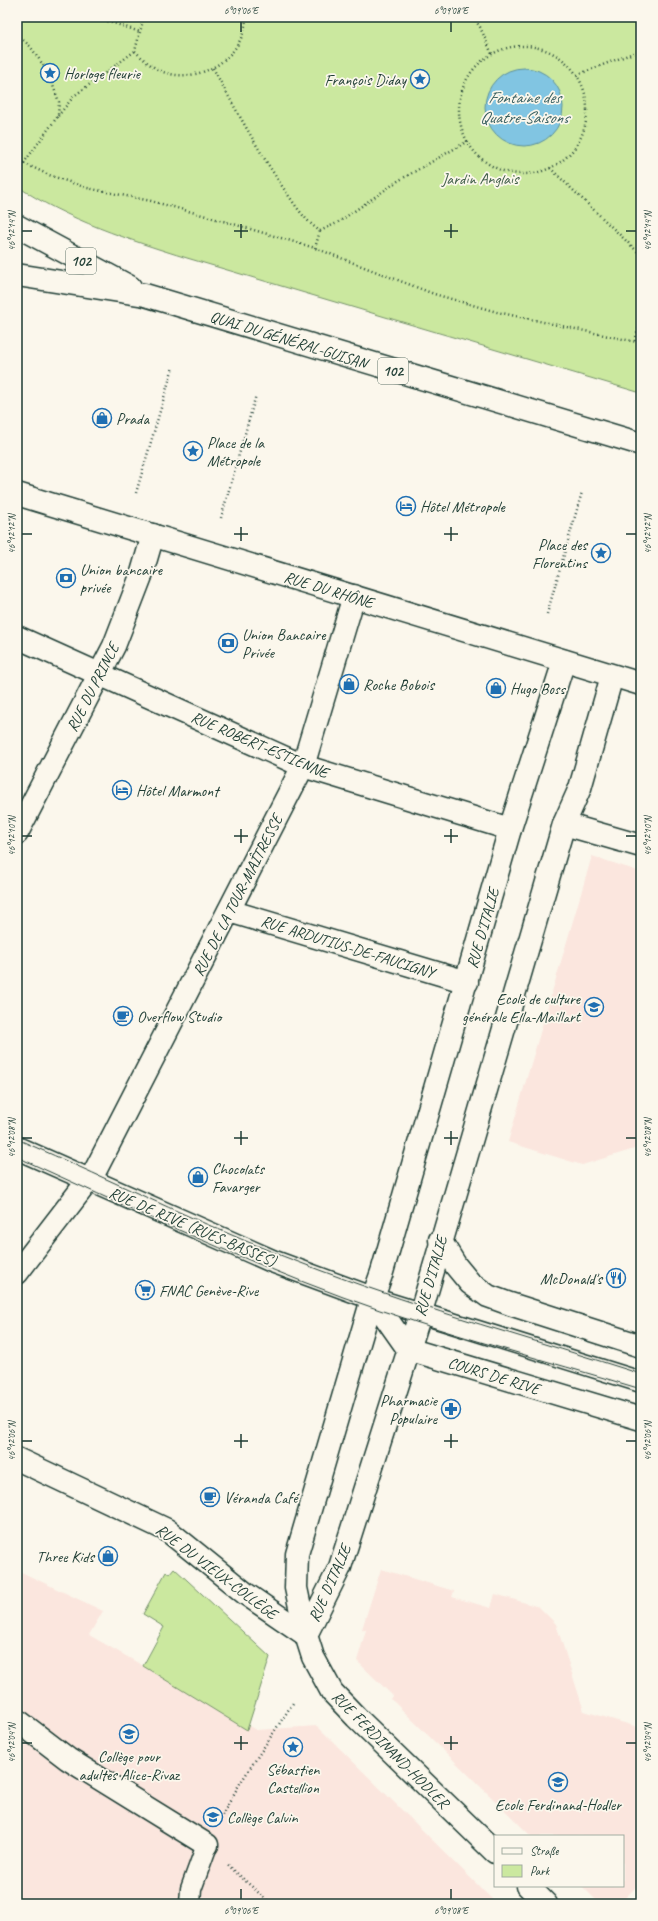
<svg xmlns="http://www.w3.org/2000/svg" width="658" height="1921" font-family="Caveat,sans-serif">
<style>
.built{fill:#fbe6de}
.green{fill:#cbe89f;stroke:#75926a}
.water{fill:#81c5e2;stroke:#5a8f9c}
.lines{fill:none;stroke-linecap:round;stroke-linejoin:round}
.lane-casing{stroke:#1f3d34;stroke-width:23}
.street-casing{stroke:#1f3d34;stroke-width:25}
.secondary-casing{stroke:#1f3d34;stroke-width:25}
.primary-casing{stroke:#1f3d34;stroke-width:25}
.path{stroke:#1f3d34;stroke-width:2.5;stroke-dasharray:1 3;stroke-linecap:butt}
.lane{stroke:#fbf7ec;stroke-width:20}
.street{stroke:#fbf7ec;stroke-width:22}
.secondary{stroke:#fbf7ec;stroke-width:22}
.primary{stroke:#fbf7ec;stroke-width:22}
.tram{stroke:#1f3d34;stroke-width:1}
.ticks{fill:none;stroke:#1f3d34;stroke-width:1.5}
.labels{text-anchor:middle;stroke-width:3.5;stroke-linejoin:round;paint-order:stroke}
.shield{fill:#fbf7ec;stroke:#61756b;stroke-width:1}
.shield-label{font-size:15px;font-weight:bold;fill:#1f3d34}
.poi-label{font-size:16px;fill:#1f3d34;stroke:#fbf7ec;text-anchor:start}
.park-label{font-size:16px;fill:#415f49;stroke:#fbf7ec}
.street-label{font-size:16px;fill:#1f3d34;stroke:#fbf7ec}
.water-label{font-size:17px;font-style:italic;fill:#385f60;stroke:#fbf7ec}
.neatline{fill:none;stroke:#1f3d34;stroke-width:1.5}
.ticks-label{font-size:10px;text-anchor:middle;fill:#1f3d34}
</style>
<rect width="100%" height="100%" fill="#fbf7ec"/>
<filter id="ink" filterUnits="userSpaceOnUse"><feTurbulence type="fractalNoise" baseFrequency=".025" numOctaves="2"/><feDisplacementMap in="SourceGraphic" scale="8" xChannelSelector="R" yChannelSelector="G"/><feConvolveMatrix kernelMatrix="1 2 1 2 8 2 1 2 1" color-interpolation-filters="sRGB"/></filter>
<g filter="url(#ink)">
<!-- built -->
<g class="built">
<polygon points="592,856 641,872 641,1147 582,1165 508,1142"/>
<polygon points="381,1569 454,1591 452,1597 491,1608 495,1594 539,1607 556,1624 584,1711 641,1728 641,1882 619,1904 600,1904 582,1886 623,1886 623,1836 531,1836 391,1699 393,1696 357,1661 366,1630 362,1629"/>
<polygon points="17,1570 103,1611 89,1635 256,1730 317,1726 497,1904 17,1904"/>
</g>
<!-- green -->
<g class="green">
<path d="M17 17H641V393L187 258C132 241 65 219 17 186Z"/>
<polygon points="174,1568 270,1657 247,1730 143,1666 164,1627 143,1614 166,1572 169,1574"/>
</g>
<!-- water -->
<circle class="water" cx="524" cy="107" r="39"/>
<g class="lines">
<!-- lane casing -->
<g class="lane-casing">
<g id="lane">
<polyline points="372,1298 641,1382"/>
<polyline points="190,1904 191,1889 207,1845"/>
</g>
</g>
<!-- street casing -->
<g class="street-casing">
<g id="street">
<polyline points="17,637 303,766 510,829"/>
<polyline points="564,824 641,846"/>
<polyline points="17,833 114,646 141,576 153,535"/>
<polyline points="229,911 467,982"/>
<polyline points="17,1148 272,1261 372,1298 408,1349 641,1419"/>
<polyline points="440,1240 456,1266 470,1283 488,1296 510,1304 641,1346"/>
<polyline points="17,1273 94,1173 303,766 354,596"/>
<polyline points="17,1459 167,1530 246,1594 306,1635"/>
<polyline points="17,1720 68,1759 207,1845"/>
</g>
</g>
<!-- secondary casing -->
<g class="secondary-casing">
<g id="secondary">
<polyline points="17,494 641,684"/>
<polyline points="306,1635 340,1567 423,1305 564,824 580,788 612,676"/>
<polyline points="495,1852 356,1717 332,1692 313,1657 306,1635 296,1588 297,1554 370,1306 382,1272 510,829 564,661"/>
<polyline points="528,1886 546,1904"/>
</g>
</g>
<!-- primary casing -->
<g class="primary-casing">
<g id="primary">
<polyline points="17,226 130,287"/>
<polyline points="17,275 145,295 641,444"/>
</g>
</g>
<!-- path -->
<g class="path">
<polyline points="96,17 140,32"/>
<polyline points="473,17 480,27 492,54"/>
<polyline points="17,35 30,46 48,72 59,102 58,116 23,164"/>
<circle cx="523" cy="110" r="64"/>
<path d="M135 51C145 61 156 71 170 74 206 82 245 54 246 17"/>
<path d="M213 68C236 110 259 152 286 192 296 206 305 221 320 231"/>
<polyline points="577,75 641,50"/>
<polyline points="58,116 74,96 135,51 144,17"/>
<polyline points="17,160 49,175 87,188 151,201 199,214 315,248 434,294 497,312 641,343"/>
<polyline points="550,168 641,255"/>
<polyline points="320,231 337,223 398,181 468,141"/>
<polyline points="315,248 320,231"/>
<polyline points="635,341 641,319"/>
<polyline points="136,493 173,367"/>
<polyline points="221,518 256,395"/>
<polyline points="547,614 582,492"/>
<polyline points="220,1819 239,1785 293,1703"/>
<polyline points="228,1865 271,1904"/>
</g>
<!-- lane -->
<use href="#lane" class="lane"/>
<!-- street -->
<use href="#street" class="street"/>
<!-- secondary -->
<use href="#secondary" class="secondary"/>
<!-- primary -->
<use href="#primary" class="primary"/>
<!-- tram -->
<g class="tram">
<path d="M17 1139C118 1183 218 1233 322 1271 426 1310 535 1340 641 1374"/>
<path d="M17 1157C125 1206 232 1256 343 1297 441 1333 542 1359 641 1389"/>
</g>
</g>
</g>
<!-- ticks -->
<path class="ticks" d="M241 22V32M451 22V32M241 224V238M451 224V238M22 231H32M234 231H248M444 231H458M626 231H636M241 527V541M451 527V541M22 534H32M234 534H248M444 534H458M626 534H636M241 829V843M451 829V843M22 836H32M234 836H248M444 836H458M626 836H636M241 1131V1145M451 1131V1145M22 1138H32M234 1138H248M444 1138H458M626 1138H636M241 1434V1448M451 1434V1448M22 1441H32M234 1441H248M444 1441H458M626 1441H636M241 1736V1750M451 1736V1750M22 1743H32M234 1743H248M444 1743H458M626 1743H636M241 1889V1899M451 1889V1899"/>
<!-- icons -->
<defs>
<g id="sight-ring" transform="scale(1)"><circle r="9.5" fill="#fbf7ec" stroke="#1f6fb2" stroke-width="1.5"/><path d="M0-6L1.8-2.2L6-1.7L2.9 1.2L3.7 5.4L0 3.3L-3.7 5.4L-2.9 1.2L-6-1.7L-1.8-2.2Z" fill="#1f6fb2"/></g>
<g id="shop-ring" transform="scale(1)"><circle r="9.5" fill="#fbf7ec" stroke="#1f6fb2" stroke-width="1.5"/><path d="M-5-2.5h2.3a2.7 3.5 0 0 1 5.4 0H5L5.5 6h-11ZM-1.5-2.5h3a1.5 2.3 0 0 0-3 0Z" fill="#1f6fb2"/></g>
<g id="hotel-ring" transform="scale(1)"><circle r="9.5" fill="#fbf7ec" stroke="#1f6fb2" stroke-width="1.5"/><path d="M-6-4.5h1.5V1H6V5H4.5V3h-9V5H-6ZM-4 0a1.8 1.8 0 1 1 3.6 0ZM.5 0V-2.5h3Q6-2.5 6 0Z" fill="#1f6fb2"/></g>
<g id="bank-ring" transform="scale(1)"><circle r="9.5" fill="#fbf7ec" stroke="#1f6fb2" stroke-width="1.5"/><path d="M-6-4H6V4H-6ZM0-2.3a2.3 2.3 0 1 0 0 4.6a2.3 2.3 0 1 0 0-4.6Z" fill="#1f6fb2"/></g>
<g id="school-ring" transform="scale(1)"><circle r="9.5" fill="#fbf7ec" stroke="#1f6fb2" stroke-width="1.5"/><path d="M0-5L7-2L0 1L-7-2ZM-4 1L0 2.5L4 1V4Q0 6-4 4Z" fill="#1f6fb2"/></g>
<g id="cafe-ring" transform="scale(1)"><circle r="9.5" fill="#fbf7ec" stroke="#1f6fb2" stroke-width="1.5"/><path d="M-5.5-4.5H6V0H3Q3 3.5 0 3.5H-2.5Q-5.5 3.5-5.5 0ZM3-3.2v2h1.7v-2ZM-6 4.5H4V6H-6Z" fill="#1f6fb2"/></g>
<g id="restaurant-ring" transform="scale(1)"><circle r="9.5" fill="#fbf7ec" stroke="#1f6fb2" stroke-width="1.5"/><path d="M-5-6h1v4h1v-4h1v4h1v-4h1v5L-1.5 .5V6h-2V.5L-5-1ZM5-6V6H3V1.5H1.5Q1.5-4 5-6Z" fill="#1f6fb2"/></g>
<g id="supermarket-ring" transform="scale(1)"><circle r="9.5" fill="#fbf7ec" stroke="#1f6fb2" stroke-width="1.5"/><path d="M-6-5.5h2.5l.6 2H6L4.5 2H-2.5L-4.4-4H-6ZM-1.5 3.2a1.3 1.3 0 1 0 .1 0ZM3 3.2a1.3 1.3 0 1 0 .1 0Z" fill="#1f6fb2"/></g>
<g id="pharmacy-ring" transform="scale(1)"><circle r="9.5" fill="#fbf7ec" stroke="#1f6fb2" stroke-width="1.5"/><path d="M-2-6h4v4h4v4h-4v4h-4v-4h-4v-4h4Z" fill="#1f6fb2"/></g>
</defs>
<g fill-rule="evenodd">
<use href="#sight-ring" x="50" y="73"/>
<use href="#sight-ring" x="420" y="79"/>
<use href="#shop-ring" x="102" y="418"/>
<use href="#sight-ring" x="193" y="451"/>
<use href="#hotel-ring" x="406" y="506"/>
<use href="#sight-ring" x="601" y="553"/>
<use href="#bank-ring" x="66" y="578"/>
<use href="#bank-ring" x="228" y="643"/>
<use href="#shop-ring" x="349" y="684"/>
<use href="#shop-ring" x="496" y="688"/>
<use href="#hotel-ring" x="122" y="790"/>
<use href="#school-ring" x="594" y="1007"/>
<use href="#cafe-ring" x="123" y="1016"/>
<use href="#shop-ring" x="198" y="1177"/>
<use href="#restaurant-ring" x="616" y="1278"/>
<use href="#supermarket-ring" x="145" y="1290"/>
<use href="#pharmacy-ring" x="451" y="1409"/>
<use href="#cafe-ring" x="210" y="1497"/>
<use href="#shop-ring" x="108" y="1556"/>
<use href="#school-ring" x="129" y="1734"/>
<use href="#sight-ring" x="293" y="1747"/>
<use href="#school-ring" x="558" y="1782"/>
<use href="#school-ring" x="213" y="1817"/>
</g>
<g class="labels">
<!-- shield labels -->
<g class="shield">
<rect x="66" y="248" width="30" height="26" rx="3"/>
<rect x="378" y="358" width="30" height="26" rx="3"/>
</g>
<g class="shield-label">
<text x="81" y="266">102</text>
<text x="393" y="376">102</text>
</g>
<!-- poi labels -->
<g class="poi-label">
<text x="64" y="79">Horloge fleurie</text>
<text x="406" y="85" text-anchor="end">François Diday</text>
<text x="116" y="424">Prada</text>
<text x="207" y="448">Place de la<tspan x="207" dy="18">Métropole</tspan></text>
<text x="420" y="512">Hôtel Métropole</text>
<text x="587" y="550" text-anchor="end">Place des<tspan x="587" dy="18">Florentins</tspan></text>
<text x="80" y="575">Union bancaire<tspan x="80" dy="18">privée</tspan></text>
<text x="242" y="640">Union Bancaire<tspan x="242" dy="18">Privée</tspan></text>
<text x="363" y="690">Roche Bobois</text>
<text x="510" y="694">Hugo Boss</text>
<text x="136" y="796">Hôtel Marmont</text>
<text x="580" y="1004" text-anchor="end">Ecole de culture<tspan x="580" dy="18">générale Ella-Maillart</tspan></text>
<text x="137" y="1022">Overflow Studio</text>
<text x="212" y="1174">Chocolats<tspan x="212" dy="18">Favarger</tspan></text>
<text x="602" y="1284" text-anchor="end">McDonald's</text>
<text x="159" y="1296">FNAC Genève-Rive</text>
<text x="437" y="1406" text-anchor="end">Pharmacie<tspan x="437" dy="18">Populaire</tspan></text>
<text x="224" y="1503">Véranda Café</text>
<text x="94" y="1562" text-anchor="end">Three Kids</text>
<text x="129" y="1762" text-anchor="middle">Collège pour<tspan x="129" dy="18">adultes Alice-Rivaz</tspan></text>
<text x="293" y="1775" text-anchor="middle">Sébastien<tspan x="293" dy="18">Castellion</tspan></text>
<text x="558" y="1810" text-anchor="middle">Ecole Ferdinand-Hodler</text>
<text x="227" y="1823">Collège Calvin</text>
</g>
<!-- park labels -->
<g class="park-label">
<text x="480" y="184">Jardin Anglais</text>
</g>
<!-- street labels -->
<g class="street-label">
<text transform="translate(289 339) rotate(17)" y="6">QUAI DU GÉNÉRAL-GUISAN</text>
<text transform="translate(329 589) rotate(17)" y="6">RUE DU RHÔNE</text>
<text transform="translate(92 687) rotate(-63)" y="6">RUE DU PRINCE</text>
<text transform="translate(260 744) rotate(23)" y="6">RUE ROBERT-ESTIENNE</text>
<text transform="translate(237 895) rotate(-63)" y="6">RUE DE LA TOUR-MAÎTRESSE</text>
<text transform="translate(482 928) rotate(-74)" y="6">RUE D'ITALIE</text>
<text transform="translate(348 946) rotate(17)" y="6">RUE ARDUTIUS-DE-FAUCIGNY</text>
<text transform="translate(193 1226) rotate(23)" y="6">RUE DE RIVE (RUES-BASSES)</text>
<text transform="translate(430 1276) rotate(-74)" y="6">RUE D'ITALIE</text>
<text transform="translate(494 1375) rotate(17)" y="6">COURS DE RIVE</text>
<text transform="translate(217 1571) rotate(37)" y="6">RUE DU VIEUX-COLLÈGE</text>
<text transform="translate(329 1583) rotate(-66)" y="6">RUE D'ITALIE</text>
<text transform="translate(391 1749) rotate(45)" y="6">RUE FERDINAND-HODLER</text>
</g>
<!-- water labels -->
<g class="water-label">
<text x="524" y="103">Fontaine des<tspan x="524" dy="20">Quatre-Saisons</tspan></text>
</g>
</g>
<!-- margin -->
<rect width="658" height="1921" fill="none" stroke="#fbf7ec" stroke-width="44"/>
<!-- legend -->
<rect x="494" y="1835" width="130" height="52" fill="#fbf7ec" stroke="#a3ada2"/>
<rect x="502" y="1848" width="20" height="6" fill="#fbf7ec" stroke="#a3ada2"/>
<text x="530" y="1855" font-size="12" fill="#1f3d34">Straße</text>
<rect x="502" y="1865" width="20" height="12" fill="#cbe89f" stroke="#a3ada2"/>
<text x="530" y="1875" font-size="12" fill="#1f3d34">Park</text>
<rect x="22" y="22" width="614" height="1877" class="neatline"/>
<g class="ticks-label">
<text x="241" y="14">6°09'06"E</text>
<text x="451" y="14">6°09'08"E</text>
<text transform="translate(11 231) rotate(-90)" y="4">46°12'14"N</text>
<text transform="translate(647 231) rotate(-90)" y="4">46°12'14"N</text>
<text transform="translate(11 534) rotate(-90)" y="4">46°12'12"N</text>
<text transform="translate(647 534) rotate(-90)" y="4">46°12'12"N</text>
<text transform="translate(11 836) rotate(-90)" y="4">46°12'10"N</text>
<text transform="translate(647 836) rotate(-90)" y="4">46°12'10"N</text>
<text transform="translate(11 1138) rotate(-90)" y="4">46°12'08"N</text>
<text transform="translate(647 1138) rotate(-90)" y="4">46°12'08"N</text>
<text transform="translate(11 1441) rotate(-90)" y="4">46°12'06"N</text>
<text transform="translate(647 1441) rotate(-90)" y="4">46°12'06"N</text>
<text transform="translate(11 1743) rotate(-90)" y="4">46°12'04"N</text>
<text transform="translate(647 1743) rotate(-90)" y="4">46°12'04"N</text>
<text x="241" y="1914">6°09'06"E</text>
<text x="451" y="1914">6°09'08"E</text>
</g>
</svg>
